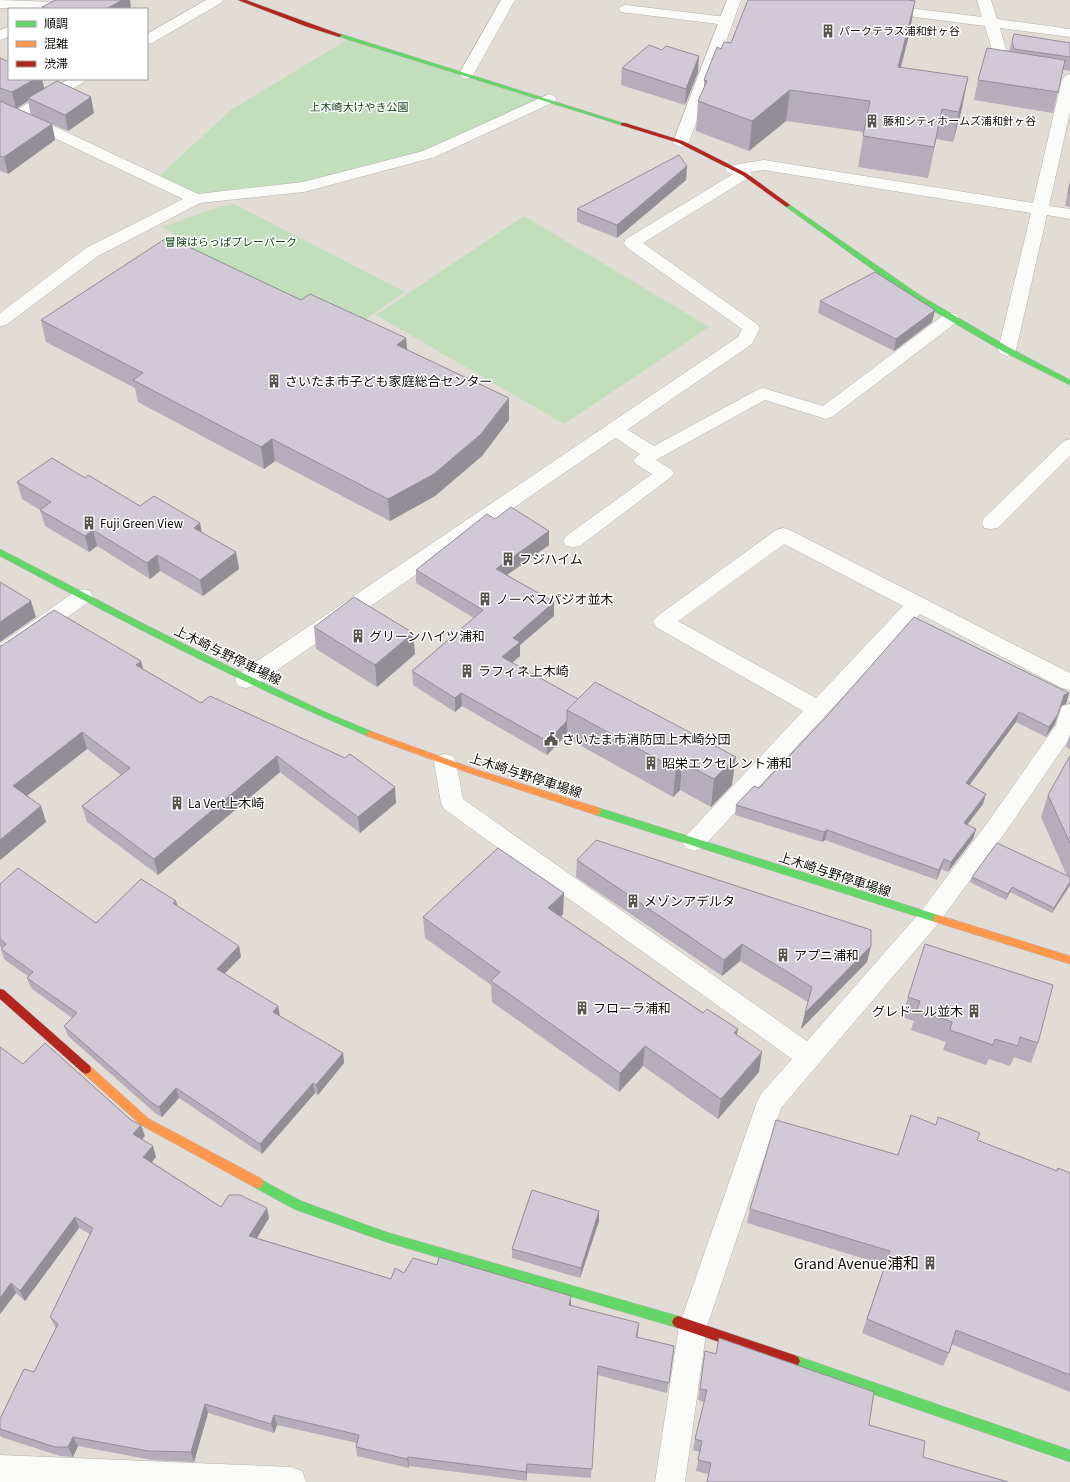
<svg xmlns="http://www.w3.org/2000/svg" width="1070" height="1482" font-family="'Source Sans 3','Noto Sans JP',sans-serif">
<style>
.green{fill:#c2debd}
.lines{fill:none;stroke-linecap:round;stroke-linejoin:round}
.lane-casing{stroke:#b4b1ab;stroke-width:1}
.street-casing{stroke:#b4b1ab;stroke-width:1}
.fast-casing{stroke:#b4b1ab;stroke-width:1}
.slow-casing{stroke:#b4b1ab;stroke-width:1}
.jam-casing{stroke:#b4b1ab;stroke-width:1}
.lane{fill:#fafaf9;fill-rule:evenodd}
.street{fill:#fafaf9;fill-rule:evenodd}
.fast{fill:#63d668;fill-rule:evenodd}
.slow{fill:#ff974d;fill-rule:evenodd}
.jam{fill:#b3261e;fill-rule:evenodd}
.wall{fill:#b5adb9}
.shaded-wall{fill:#938d96}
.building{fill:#d2c9d7;stroke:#938d96}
.labels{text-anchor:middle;stroke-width:3;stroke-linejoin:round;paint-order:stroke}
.far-poi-label{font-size:11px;fill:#0e0b07;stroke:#fff;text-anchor:start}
.far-park-label{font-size:11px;fill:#114417;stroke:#fff}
.poi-label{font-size:13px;fill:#0e0b07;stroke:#fff;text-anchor:start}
.street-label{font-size:13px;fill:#0e0b07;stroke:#fff}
.near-poi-label{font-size:16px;fill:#0e0b07;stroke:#fff;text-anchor:end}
</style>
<rect width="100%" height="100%" fill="#e1dcd5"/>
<!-- green -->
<g class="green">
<polygon points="350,38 549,99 429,154 304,187 196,199 155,180 231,110"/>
<polygon points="234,204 405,292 354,327 172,252 184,240 162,227 216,208"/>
<polygon points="524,216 709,327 564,424 376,315"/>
</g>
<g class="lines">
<!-- lane casing -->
<g class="lane-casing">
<g id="lane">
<polygon points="206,0 223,0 221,3 152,43 147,44 147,34"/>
<polygon points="626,5 726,17 731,18 733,21 731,24 726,25 621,12 619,9 621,6"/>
<polygon points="69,79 86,79 84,82 21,119 16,120 11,119 9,116 11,113"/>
<polygon points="951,313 957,314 959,318 957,322 832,417 826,419 765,400 656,460 671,469 674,473 671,477 580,546 573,547 566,546 563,541 566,536 652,474 636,464 633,460 640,454 608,433 605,429 608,425 614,423 620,425 654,446 757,390 763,388 823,406 945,314"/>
<polygon points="1070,439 1070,456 998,528 991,529 984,528 982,523 984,518 1064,441"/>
</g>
</g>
<!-- street casing -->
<g class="street-casing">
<g id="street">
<polygon points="0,0 53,2 56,0 74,0 72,3 60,9 0,8"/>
<polygon points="501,0 515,0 472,77 467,79 462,77 459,74"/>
<polygon points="727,0 741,0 689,142 687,145 681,147 675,145 673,142"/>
<polygon points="977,0 991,0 997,19 1070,29 1070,37 1000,28 1010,64 1020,66 1023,69 1020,72 1015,74 999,70 997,67 985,26 885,13 880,12 878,9 880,6 885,5 982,17"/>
<polygon points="9,27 9,37 0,40 0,30"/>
<polygon points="1070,74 1070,112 1049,206 1070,209 1070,219 1047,215 1016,350 1013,354 1007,356 1001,354 998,350 1031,213 764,170 750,172 752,174 750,177 643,243 757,324 760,328 752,344 254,686 246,688 238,686 235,680 238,674 738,337 742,329 626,247 624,243 626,239 733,174 727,172 725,169 727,166 764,160 1033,203 1062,79 1065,76"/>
<polygon points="549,94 554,96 557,99 554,102 435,157 304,192 200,203 98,256 6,325 0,326 0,313 86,248 183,199 29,126 0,114 0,104 41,120 198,194 303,182 423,151"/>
<path d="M783 528 790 530 1070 673V690L1062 688 920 614 702 848 694 851 686 848 682 842 686 836 803 711 656 627 653 622 656 617 776 530ZM784 544 903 606 816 698 678 621Z"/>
<polygon points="83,589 90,591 93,596 90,601 7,660 0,663 0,644 76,591"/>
<polygon points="1070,704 1070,738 1004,834 937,925 781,1108 707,1326 685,1482 655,1482 679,1326 757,1102 761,1094 792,1059 444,809 441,803 434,762 437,756 445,754 453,756 456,762 463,799 807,1041 921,911 988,822 1056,725 1062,706"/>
<polygon points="0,1455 291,1467 302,1471 306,1482 0,1482"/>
</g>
</g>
<!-- fast casing -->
<g class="fast-casing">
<g id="fast">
<polygon points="337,34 341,34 626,124 621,125 337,36"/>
<polygon points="787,203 921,296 1010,348 1070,380 1070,385 1004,352 915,300 785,206 784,205"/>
<path d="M0 549 140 622 232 668 325 712 373 732 374 734 370 737 367 736C241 683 120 620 0 556Z"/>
<polygon points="596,807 938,915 941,916 943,919 941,922 938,923 593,814 591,811 593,808"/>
<polygon points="258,1178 301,1201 386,1232 678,1316 682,1318 684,1322 682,1326 678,1328 386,1242 294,1209 254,1187 253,1183 254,1179"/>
<polygon points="794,1355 1070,1450 1070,1462 794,1367 790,1365 788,1361 790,1357"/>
</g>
</g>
<!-- slow casing -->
<g class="slow-casing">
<g id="slow">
<polygon points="370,731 475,769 599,808 601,811 599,814 596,815 469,773 367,736 366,734"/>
<polygon points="938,915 1070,956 1070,964 935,922 933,919 935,916"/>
<polygon points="86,1064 90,1066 149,1119 262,1179 263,1183 262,1187 258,1188 254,1187 141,1125 82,1072 81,1069 82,1066"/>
</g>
</g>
<!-- jam casing -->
<g class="jam-casing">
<g id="jam">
<polygon points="238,0 246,0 342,35 339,37 305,26"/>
<polygon points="621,123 625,123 683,141 746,173 790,205 787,207 785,206 742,175 679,143 621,125"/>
<polygon points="0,989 4,990 90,1066 91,1069 90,1072 86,1074 82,1072 0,999"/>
<polygon points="678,1316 794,1355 798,1357 800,1361 798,1365 794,1367 678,1328 674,1326 672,1322 674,1318"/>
</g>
</g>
<!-- lane -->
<use href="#lane" class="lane"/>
<!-- street -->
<use href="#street" class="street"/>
<!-- fast -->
<use href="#fast" class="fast"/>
<!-- slow -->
<use href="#slow" class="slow"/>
<!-- jam -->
<use href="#jam" class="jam"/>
</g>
<!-- wall -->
<g class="wall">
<polygon points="910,31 901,68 962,108 953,142 936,139 928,178 858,167 864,132 786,121 749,151 696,131 698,101 704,88 704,80 721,49 731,43"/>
<polygon points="1012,41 1070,43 1070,71 1063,70 1053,113 974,100 978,80 1009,52"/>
<polygon points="662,50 698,72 685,105 621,85 622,68"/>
<polygon points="0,58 44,88 94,113 68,131 31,115 28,101 16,108 52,124 55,140 8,174 0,171"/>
<polygon points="687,166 686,180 617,238 577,222 577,209"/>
<polygon points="1070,180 1070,207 1065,206"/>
<polygon points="301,300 406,338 407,350 509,398 509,420 482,456 435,496 390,521 275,461 264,469 138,402 135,388 46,342 41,320"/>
<polygon points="820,301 935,310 932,322 894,351 818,313"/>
<polygon points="85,478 140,506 200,523 201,532 236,552 239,569 203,596 160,571 150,579 97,546 89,552 45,526 40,510 22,499 17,482"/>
<polygon points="495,519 549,531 549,545 507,575 554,602 554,616 520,645 520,656 512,663 732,785 711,807 680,790 673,797 567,738 567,734 547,755 462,706 455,712 413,685 412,671 474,618 416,583 416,570"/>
<polygon points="314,627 413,633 415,654 377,687 316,649"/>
<polygon points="0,646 141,661 143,669 201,703 396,803 360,833 280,772 158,875 87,822 82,806 121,775 87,749 27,796 41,806 46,822 0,860"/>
<polygon points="1069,693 1066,704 1061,706 1055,724 1046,737 1016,722 969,785 986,794 983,804 967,824 976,829 973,839 948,872 941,869 937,880 825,840 822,842 735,815 736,805 759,788"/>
<polygon points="1070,734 1070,749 1066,747"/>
<polygon points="1070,756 1070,885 1052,913 1010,892 1006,900 970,882 972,877 1067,876 1041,817 1048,795"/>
<polygon points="577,860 871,946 867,962 801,1029 808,1002 740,961 722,976 576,877"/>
<polygon points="0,884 96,923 176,901 177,906 239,946 241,957 224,974 280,1016 343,1053 344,1063 318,1095 315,1093 262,1154 179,1098 162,1117 155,1113 68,1036 64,1026 72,1018 31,988 27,978 29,977 4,959 1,949 2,948 0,946"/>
<polygon points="563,914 561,917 737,1035 759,1072 718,1119 643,1066 619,1092 492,1002 491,985 425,938 423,917"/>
<polygon points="908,997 1038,1043 1031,1063 1014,1057 1010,1066 989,1059 986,1065 943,1050 946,1042 911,1030 914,1021 902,1017"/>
<polygon points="23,1064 145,1136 142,1139 156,1157 152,1162 221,1207 269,1218 257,1238 391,1279 404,1273 571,1305 638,1333 637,1337 674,1346 667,1393 597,1375 591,1478 527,1473 527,1481 409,1466 409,1468 357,1456 356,1447 357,1443 277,1425 274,1433 208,1413 194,1462 152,1460 78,1446 73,1457 60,1456 1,1437 0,1435 0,1419 34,1372 56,1328 55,1327 50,1317 90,1234 79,1228 25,1301 16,1293 0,1314"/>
<polygon points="936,1125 977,1140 1057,1171 1058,1168 1070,1173 1070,1392 951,1344 949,1353 943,1366 862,1333 885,1265 747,1223 750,1209 898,1155"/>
<polygon points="599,1211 599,1221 580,1278 512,1258 512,1249"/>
<polygon points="705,1351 874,1392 708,1474 696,1471 700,1452 693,1450 695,1439 704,1402 698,1400"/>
</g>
<!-- shaded-wall -->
<g class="shaded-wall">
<polygon points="122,0 130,0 131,7 128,9 106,9"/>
<polygon points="915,1 910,31 893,97 898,67"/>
<polygon points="699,56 698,72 685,105 686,89"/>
<polygon points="968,77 962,108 953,142 959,112"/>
<polygon points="35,79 42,79 45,91 28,98 28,101 16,109 12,92"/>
<polygon points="790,90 786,121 749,151 752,121"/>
<polygon points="91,97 94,113 68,131 65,115"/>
<polygon points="942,109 936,139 928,178 934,147"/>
<polygon points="52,124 55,140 8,174 4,157"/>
<polygon points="687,166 686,180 617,238 617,225"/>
<polygon points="935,310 932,322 894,351 896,339"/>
<polygon points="406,338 408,360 397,345"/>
<polygon points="509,398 509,420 482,456 435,496 390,521 388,499"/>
<polygon points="272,439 275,461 264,469 261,447"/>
<polygon points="200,523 203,540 194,528"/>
<polygon points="93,530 97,546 89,552 85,536"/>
<polygon points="549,531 549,545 497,582 496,569"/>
<polygon points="236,552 239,569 203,596 200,580"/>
<polygon points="157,555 160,571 150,579 147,563"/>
<polygon points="31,601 36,617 0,642 0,622"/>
<polygon points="554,602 554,616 520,645 520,656 503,671 502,657 513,638"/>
<polygon points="413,633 415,654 377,687 375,665"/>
<polygon points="141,661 145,677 136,665"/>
<polygon points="461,693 462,706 455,712 455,698"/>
<polygon points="1069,693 1066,704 1061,706 1064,695"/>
<polygon points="1019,712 1016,722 963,794 966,783"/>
<polygon points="1058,714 1055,724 1046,737 1049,727"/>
<polygon points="567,721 567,734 547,755 547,741"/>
<polygon points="82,732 87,749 19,802 13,786"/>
<polygon points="277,756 280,772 158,875 154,859"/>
<polygon points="736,757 732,785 711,807 714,779"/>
<polygon points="682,762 680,790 673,797 676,769"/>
<polygon points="395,787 396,803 360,833 358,817"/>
<polygon points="986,794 983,804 961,833 964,823"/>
<polygon points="41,806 46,822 0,860 0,840"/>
<polygon points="976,829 973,839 948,872 951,862"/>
<polygon points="827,830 825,840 822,842 824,832"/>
<polygon points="944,859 941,869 937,880 939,870"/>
<polygon points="1070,882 1070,885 1052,913 1054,908"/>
<polygon points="1012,887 1010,892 1006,900 1008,894"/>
<polygon points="564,893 563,914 548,929 548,908"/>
<polygon points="176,901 179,911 173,903"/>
<polygon points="742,944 740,961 722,976 724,960"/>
<polygon points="239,946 241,957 219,979 217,969"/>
<polygon points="871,946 867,962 801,1029 805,1013"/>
<polygon points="278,1006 280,1016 273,1012"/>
<polygon points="738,1029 734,1050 734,1033"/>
<polygon points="645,1046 643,1066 619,1092 620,1073"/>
<polygon points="762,1052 759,1072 718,1119 721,1099"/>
<polygon points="343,1053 344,1063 318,1095 316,1085"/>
<polygon points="313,1083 315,1093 262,1154 260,1144"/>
<polygon points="176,1088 179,1098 162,1117 159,1107"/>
<polygon points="141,1125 145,1136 137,1145 133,1134"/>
<polygon points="153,1146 156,1157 147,1168 143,1157"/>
<polygon points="267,1208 269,1218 252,1246 249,1236"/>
<polygon points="599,1211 599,1221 580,1278 581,1268"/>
<polygon points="75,1217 79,1228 25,1301 20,1291"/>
<polygon points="11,1283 16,1293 0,1314 0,1298"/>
<polygon points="571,1296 571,1306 569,1305"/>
<polygon points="639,1323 638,1333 635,1347 636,1337"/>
<polygon points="205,1404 208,1413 194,1462 191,1452"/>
<polygon points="274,1415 277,1425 274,1433 271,1424"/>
<polygon points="73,1437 78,1446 73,1457 68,1447"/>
<polygon points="408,1457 409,1466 409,1468 407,1459"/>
<polygon points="527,1464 527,1481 526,1472"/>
</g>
<!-- building -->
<g class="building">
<polygon points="56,0 122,0 106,9 48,9 42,7"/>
<polygon points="748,0 908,0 915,1 898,67 968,77 959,112 942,109 934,147 863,136 870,101 790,90 752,121 698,101 707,81 704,80 717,47 721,49 724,42 731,43"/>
<polygon points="1014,34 1070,43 1070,57 1014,49 1012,41"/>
<polygon points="649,45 662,50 666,46 699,56 686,89 622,68"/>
<polygon points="987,48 1065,60 1058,92 978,80"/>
<polygon points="0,58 9,62 9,79 35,79 12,92 0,88"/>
<polygon points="57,81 91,97 65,115 28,98"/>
<polygon points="0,101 52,124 4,157 0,156"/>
<polygon points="679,155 687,166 617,225 577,209"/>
<polygon points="1070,184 1070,193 1068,193"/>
<polygon points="168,237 301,300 310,294 406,338 397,345 509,398 481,434 434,474 388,499 272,439 261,447 133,380 143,373 41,320"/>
<polygon points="875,272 935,310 896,339 820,301"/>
<polygon points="52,458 85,478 88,475 140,506 154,496 200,523 194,528 236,552 200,580 157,555 147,563 93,530 85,536 40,510 51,502 17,482"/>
<polygon points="511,507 549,531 496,569 554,602 513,638 520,642 502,657 578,699 567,710 567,721 547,741 461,693 455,698 412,671 483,610 416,570 487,514 495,519"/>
<polygon points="0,582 31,601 0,622"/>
<polygon points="354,597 413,633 375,665 314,627"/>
<polygon points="54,610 141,661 136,665 201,703 210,696 345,758 350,754 395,787 358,817 277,756 154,859 82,806 130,768 82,732 13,786 41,806 0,840 0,646 3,645"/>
<polygon points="914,617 1069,693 1064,695 1058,714 1049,727 1019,712 966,783 986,794 964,823 976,829 951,862 944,859 939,870 827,830 824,832 736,805 754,786 759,788 826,717"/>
<polygon points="595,682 736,757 714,779 682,762 676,769 567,710"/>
<polygon points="1070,756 1070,843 1048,795"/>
<polygon points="596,840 871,930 871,946 805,1013 812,987 742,944 724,960 577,860"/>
<polygon points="997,843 1070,877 1070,882 1054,908 1012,887 1008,894 972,877"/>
<polygon points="498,848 564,893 548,908 703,1013 707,1009 738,1029 734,1033 762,1052 721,1099 645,1046 620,1073 491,981 500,972 423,917"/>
<polygon points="18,868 96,923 141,879 176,901 173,903 239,946 217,969 278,1006 273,1012 343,1053 316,1085 313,1083 260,1144 176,1088 159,1107 152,1103 64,1026 77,1013 27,978 33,972 1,949 6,944 0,939 0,884"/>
<polygon points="925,944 1053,985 1038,1043 1020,1037 1018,1046 995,1039 993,1045 950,1030 952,1022 917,1010 920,1001 908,997"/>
<polygon points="45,1043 131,1120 141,1125 133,1134 153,1146 143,1157 221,1207 229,1195 240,1195 267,1208 249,1236 391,1279 395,1268 404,1273 413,1258 437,1265 439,1257 571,1296 569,1305 639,1323 636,1337 674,1346 669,1383 598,1366 592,1469 527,1464 526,1472 408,1457 407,1459 356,1447 359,1435 274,1415 271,1424 205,1404 191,1452 148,1451 73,1437 68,1447 55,1447 0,1429 0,1419 24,1369 34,1372 58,1324 50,1317 93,1228 75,1217 20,1291 11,1283 0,1298 0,1047 23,1064"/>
<polygon points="911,1115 936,1125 938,1117 980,1133 977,1140 1057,1171 1058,1168 1070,1173 1070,1375 956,1330 949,1353 867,1319 890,1251 750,1209 776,1120 898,1155"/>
<polygon points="532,1190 599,1211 581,1268 512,1249"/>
<polygon points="719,1338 874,1392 869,1425 925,1441 923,1457 1008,1482 707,1482 711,1463 698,1460 702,1441 695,1439 707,1390 700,1389 705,1351 716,1354"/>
</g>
<!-- icons -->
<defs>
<g id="building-bare" transform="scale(1.08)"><path d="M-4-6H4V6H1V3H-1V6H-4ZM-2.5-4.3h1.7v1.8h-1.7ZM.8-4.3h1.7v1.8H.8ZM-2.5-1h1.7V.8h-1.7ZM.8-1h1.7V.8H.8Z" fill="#58544f" stroke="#fff" stroke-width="2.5" paint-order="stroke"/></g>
<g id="civic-bare" transform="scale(1.08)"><path d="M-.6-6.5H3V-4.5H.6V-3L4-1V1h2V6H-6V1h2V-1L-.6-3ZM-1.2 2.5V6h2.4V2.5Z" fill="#58544f" stroke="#fff" stroke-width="2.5" paint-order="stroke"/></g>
</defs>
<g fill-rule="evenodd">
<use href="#building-bare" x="828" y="31"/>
<use href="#building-bare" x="872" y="121"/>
<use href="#building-bare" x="274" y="381"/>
<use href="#building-bare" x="89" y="523"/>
<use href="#building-bare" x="508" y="559"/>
<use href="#building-bare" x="485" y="599"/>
<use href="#building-bare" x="358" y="636"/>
<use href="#building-bare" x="467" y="671"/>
<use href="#civic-bare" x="551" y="739"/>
<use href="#building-bare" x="651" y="763"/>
<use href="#building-bare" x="177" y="803"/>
<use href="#building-bare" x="633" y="901"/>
<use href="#building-bare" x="783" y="955"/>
<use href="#building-bare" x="582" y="1008"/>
<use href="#building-bare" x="974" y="1011"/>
<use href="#building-bare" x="930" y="1263"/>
</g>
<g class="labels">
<!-- far-poi labels -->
<g class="far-poi-label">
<text x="839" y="35">パークテラス浦和針ヶ谷</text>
<text x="883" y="125">藤和シティホームズ浦和針ヶ谷</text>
</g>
<!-- far-park labels -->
<g class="far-park-label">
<text x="359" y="111">上木崎大けやき公園</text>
<text x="231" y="246">冒険はらっぱプレーパーク</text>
</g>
<!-- poi labels -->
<g class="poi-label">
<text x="285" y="386">さいたま市子ども家庭総合センター</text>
<text x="100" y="528">Fuji Green View</text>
<text x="519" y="564">フジハイム</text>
<text x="496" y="604">ノーベスパジオ並木</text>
<text x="369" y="641">グリーンハイツ浦和</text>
<text x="478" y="676">ラフィネ上木崎</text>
<text x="562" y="744">さいたま市消防団上木崎分団</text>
<text x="662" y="768">昭栄エクセレント浦和</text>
<text x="188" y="808">La Vert上木崎</text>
<text x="644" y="906">メゾンアデルタ</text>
<text x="794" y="960">アプニ浦和</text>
<text x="593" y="1013">フローラ浦和</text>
<text x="963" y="1016" text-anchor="end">グレドール並木</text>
</g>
<!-- street labels -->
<g class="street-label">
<text transform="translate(228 655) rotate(26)" y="5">上木崎与野停車場線</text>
<text transform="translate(526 775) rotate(18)" y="5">上木崎与野停車場線</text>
<text transform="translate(835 874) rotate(18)" y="5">上木崎与野停車場線</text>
</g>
<!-- near-poi labels -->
<g class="near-poi-label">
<text x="919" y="1269">Grand Avenue浦和</text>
</g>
</g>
<!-- legend -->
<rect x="8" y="8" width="140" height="72" fill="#ffffff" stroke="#9f9d9c"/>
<rect x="16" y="21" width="20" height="6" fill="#63d668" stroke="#9f9d9c"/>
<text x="44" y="28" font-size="12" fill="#0e0b07">順調</text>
<rect x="16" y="41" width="20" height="6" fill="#ff974d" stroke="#9f9d9c"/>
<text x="44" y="48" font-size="12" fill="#0e0b07">混雑</text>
<rect x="16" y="61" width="20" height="6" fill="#b3261e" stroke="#9f9d9c"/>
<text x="44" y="68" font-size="12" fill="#0e0b07">渋滞</text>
</svg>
